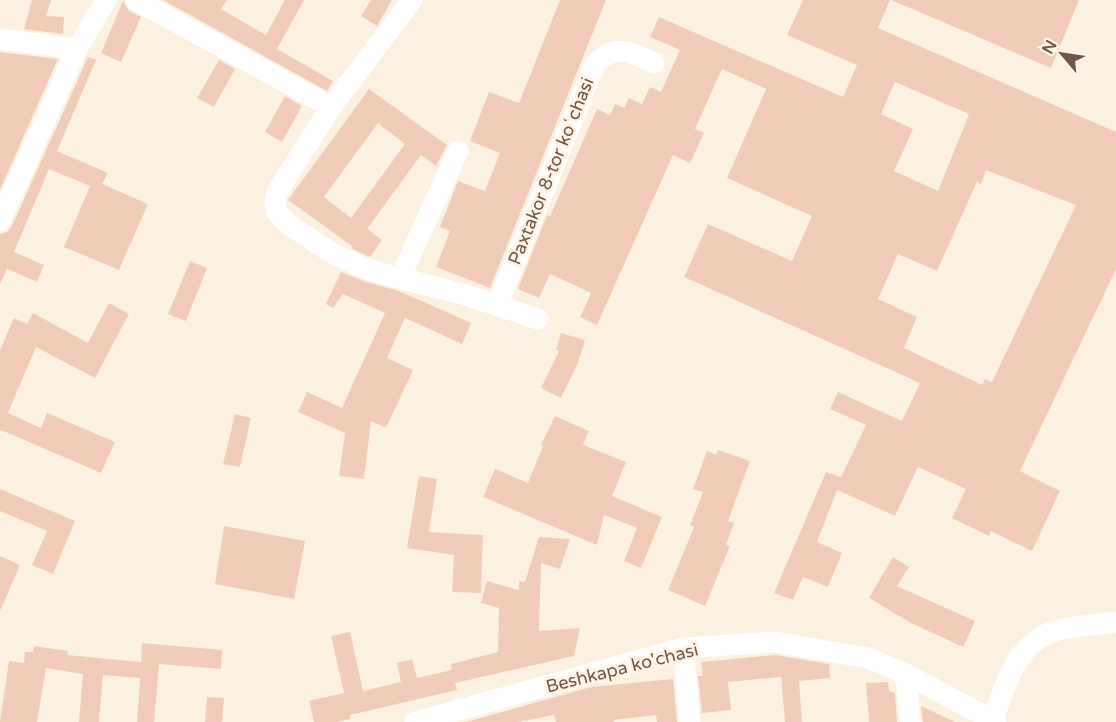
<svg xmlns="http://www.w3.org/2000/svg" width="1116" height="722" font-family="'Varela Round',sans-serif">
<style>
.building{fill:#f1cdb9;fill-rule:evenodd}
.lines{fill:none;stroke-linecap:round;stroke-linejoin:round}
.minor{stroke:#fff;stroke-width:21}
.labels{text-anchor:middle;stroke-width:6;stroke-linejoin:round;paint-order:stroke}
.street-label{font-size:18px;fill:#725649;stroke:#fff5e7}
</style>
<rect width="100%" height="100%" fill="#fcf1e1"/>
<!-- building -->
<g class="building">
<polygon points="32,0 51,0 46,16 64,17 63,34 24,29"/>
<polygon points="163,0 227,0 221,9 266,35 285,0 304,0 277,49 333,81 327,91"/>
<polygon points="371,0 392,0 377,26 361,16"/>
<polygon points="560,0 606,0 490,288 436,267 450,231 440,227 458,181 485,191 500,153 470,141 489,92 519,103"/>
<path d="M803 0H890L878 28 1116 132V269L1020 471 1060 491 1032 551 991 531 989 536 952 518 966 489 918 467 895 516 837 490 817 542 842 553 828 587 803 577 793 600 774 593 826 472 841 477 866 425 830 409 838 392 902 421 920 383 684 277 708 224 792 261 812 216 727 178 766 89 722 69 695 129 704 133 690 163 673 155 597 325 580 317 591 293 550 274 539 298 518 289 547 215 550 216 597 109 610 115 615 104 624 108 629 98 642 104 650 87 661 92 680 50 650 37 659 17 843 97 857 65 787 35ZM895 82 969 114 938 191 894 171 913 129 881 114ZM986 170 1076 205 992 382 985 379 982 385 904 348 917 317 878 299 898 254 937 271 977 182 981 184Z"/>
<polygon points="891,0 1079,0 1051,68"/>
<polygon points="123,1 129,11 141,17 121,62 101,53"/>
<polygon points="0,52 58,59 0,190"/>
<polygon points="88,57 96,60 57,151 108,173 102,184 148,204 119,270 64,247 90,186 49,169 14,252 44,265 37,282 7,269 0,284 0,234 7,232 12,226"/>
<polygon points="219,60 235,69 214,107 197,98"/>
<path d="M369 89 447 145 436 166 421 155 367 229 382 240 370 257 351 248 352 246 288 200ZM378 123 405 144 351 218 324 197Z"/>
<polygon points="285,96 302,106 282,142 265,132"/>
<polygon points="190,261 207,268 186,321 168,314"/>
<polygon points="341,272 366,282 399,291 471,323 462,344 405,318 387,358 413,370 386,428 371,421 364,479 339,476 345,433 298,412 307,392 342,408 385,313 343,294 333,308 326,304"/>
<polygon points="109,303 129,314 95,378 36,347 8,413 41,428 47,413 115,442 101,473 1,430 0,432 0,350 14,318 27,324 33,313 88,343"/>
<polygon points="561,333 585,340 578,363 561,398 541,388 559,351 556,350"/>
<polygon points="235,414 251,418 240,467 223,464"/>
<polygon points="555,416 589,431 583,445 626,462 612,496 662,517 641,568 624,561 637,528 604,515 597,545 483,497 495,469 528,483 543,446 541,445"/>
<polygon points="718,450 750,461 728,521 734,523 726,545 730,546 705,606 668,590 694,527 690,525 703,492 693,489 707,451 716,455"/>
<polygon points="419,476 437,479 429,532 483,535 481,593 452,592 454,555 407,548"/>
<polygon points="0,489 75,521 53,574 32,565 47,531 0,511"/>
<polygon points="224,526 305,541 294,599 215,584"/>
<polygon points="539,537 570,539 560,569 541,563 539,631 580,628 574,656 455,683 457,690 350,715 350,719 337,722 314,722 309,701 344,693 331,636 350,632 363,691 401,682 397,663 412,659 417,678 452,670 451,664 498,652 499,608 481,603 487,581 519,590 519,581 525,582"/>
<polygon points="0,556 20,565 0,611"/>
<polygon points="893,557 909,567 897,586 975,621 963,647 911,623 869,598"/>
<polygon points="142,643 222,650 221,669 159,664 154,722 137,722 140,678 103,675 99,722 79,722 83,674 46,668 37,722 0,722 9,661 24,663 25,652 33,652 34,646 68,651 67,655 141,662"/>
<polygon points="775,655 829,664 830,678 799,681 802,722 785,722 781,677 728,682 731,710 702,713 698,676 703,676 701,662"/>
<polygon points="673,679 677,722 657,722 656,715 614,720 614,722 556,722 554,715 518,722 466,722 591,687"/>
<polygon points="888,682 889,691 895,693 897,722 869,722 866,683"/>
<polygon points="207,697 224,698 222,722 205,722"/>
<polygon points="921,706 955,722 923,722"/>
</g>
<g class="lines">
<!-- minor -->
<g class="minor">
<polyline points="136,0 331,107"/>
<polyline points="412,0 331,107 277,192 275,202 277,212 287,223 333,254 369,270 466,295 538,319"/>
<polyline points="0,39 77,49"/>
<polyline points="0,221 77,49 106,0"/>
<polyline points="400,278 458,151"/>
<path d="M497 306 594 66C614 42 630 52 654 63"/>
<polyline points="683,648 690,722"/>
<polyline points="906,674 910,722"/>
<path d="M993 720C1005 687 1014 647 1051 632 1065 627 1099 624 1116 622"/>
<polyline points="415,722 683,648 774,642 868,658 906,674 996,722"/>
</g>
</g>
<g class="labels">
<!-- street labels -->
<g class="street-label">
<text transform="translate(551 171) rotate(-68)" y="6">Paxtakor 8-tor koʻchasi</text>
<text transform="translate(622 668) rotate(-14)" y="6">Beshkapa ko'chasi</text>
</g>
</g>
<!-- north arrow -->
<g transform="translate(1062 54) rotate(299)" stroke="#fff5e7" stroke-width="4.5" paint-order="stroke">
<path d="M0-4.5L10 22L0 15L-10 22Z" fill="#725649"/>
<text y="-9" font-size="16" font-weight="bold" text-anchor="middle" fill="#725649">N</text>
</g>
</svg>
